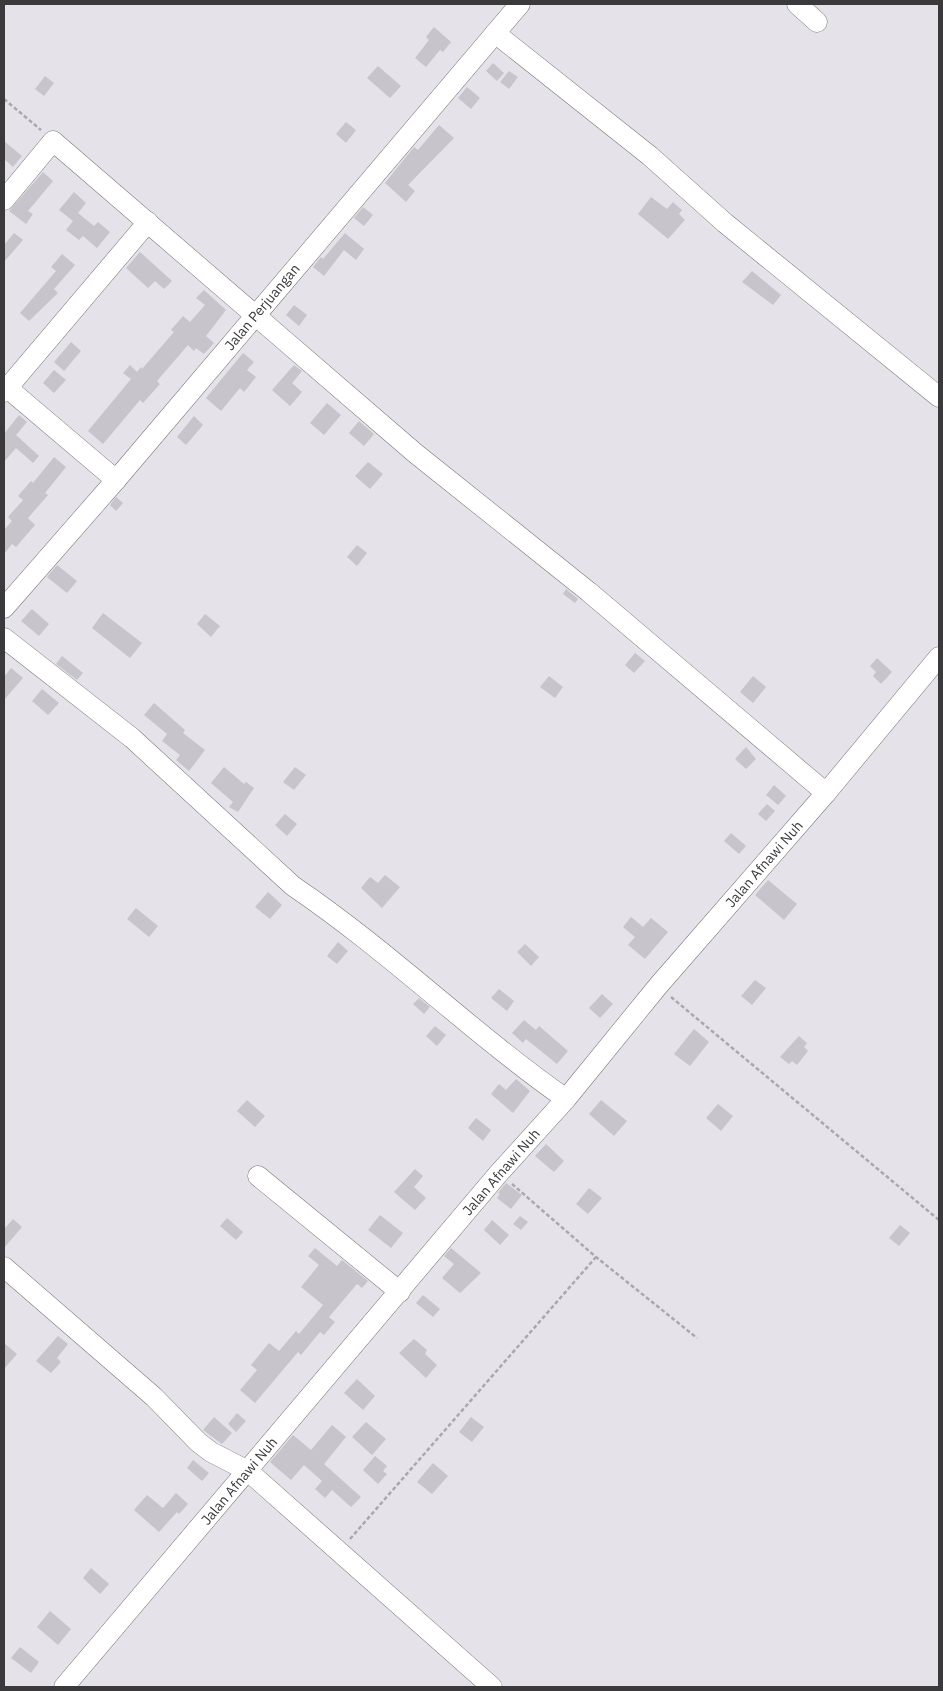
<svg xmlns="http://www.w3.org/2000/svg" width="943" height="1691" font-family="'IBM Plex Sans',sans-serif">
<style>
.building{fill:#c7c4cb}
.lines{fill:none;stroke-linecap:round;stroke-linejoin:round}
.minor-casing{stroke:#767379;stroke-width:21}
.path{stroke:#aaa8ad;stroke-width:2.5;stroke-dasharray:4 2.5;stroke-linecap:butt}
.minor{stroke:#fff;stroke-width:20}
.labels{text-anchor:middle;stroke-width:5;stroke-linejoin:round;paint-order:stroke}
.street-label{font-size:14px;fill:#3a393c;stroke:#fff}
</style>
<rect width="100%" height="100%" fill="#e5e2e9"/>
<!-- building -->
<g class="building">
<polygon points="434,27 451,42 443,52 440,50 426,67 415,58 429,40 426,37"/>
<polygon points="493,63 504,73 497,81 486,71"/>
<polygon points="378,66 401,86 390,98 367,78"/>
<polygon points="509,71 518,77 509,89 500,82"/>
<polygon points="45,76 54,83 44,96 35,89"/>
<polygon points="467,87 480,98 471,109 458,98"/>
<polygon points="346,122 356,130 346,143 336,134"/>
<polygon points="439,125 454,138 408,185 415,191 406,202 385,183 414,147 418,150"/>
<polygon points="4,141 22,156 13,167 4,159"/>
<polygon points="43,172 53,181 28,211 33,214 26,224 9,211"/>
<polygon points="74,192 86,203 78,213 94,226 98,222 110,232 97,248 83,236 79,240 66,230 73,221 59,210"/>
<polygon points="651,197 667,209 673,202 682,210 679,214 685,220 668,239 638,214"/>
<polygon points="363,207 373,215 364,226 354,218"/>
<polygon points="14,233 23,240 4,262 4,245"/>
<polygon points="345,233 364,249 356,260 344,250 324,276 313,267 321,257 323,259"/>
<polygon points="140,252 172,281 164,289 155,281 148,288 126,268"/>
<polygon points="62,254 75,265 54,289 58,293 29,321 20,313 56,271 51,267"/>
<polygon points="752,271 781,295 773,305 742,282"/>
<polygon points="204,290 226,310 206,336 214,343 204,354 196,348 194,351 188,345 157,381 160,384 143,403 140,400 103,444 88,431 131,379 123,373 130,365 137,372 141,367 142,369 174,332 171,330 183,316 190,322 205,305 196,298"/>
<polygon points="294,305 307,315 299,326 286,315"/>
<polygon points="71,342 81,351 64,371 54,362"/>
<polygon points="243,353 254,362 247,370 256,377 244,392 240,388 221,411 206,398"/>
<polygon points="294,365 302,371 292,383 302,392 290,406 272,390"/>
<polygon points="54,370 66,380 54,393 43,383"/>
<polygon points="327,403 341,415 324,435 310,423"/>
<polygon points="19,415 27,422 16,435 39,456 33,463 16,448 4,462 4,434"/>
<polygon points="194,416 203,425 186,445 177,437"/>
<polygon points="359,421 374,434 364,446 349,433"/>
<polygon points="54,457 66,467 45,493 48,495 28,518 35,525 16,547 12,544 4,554 4,530 12,521 8,517 23,500 18,496 31,481 33,483"/>
<polygon points="368,462 383,474 370,489 355,476"/>
<polygon points="116,497 123,503 116,511 110,505"/>
<polygon points="357,545 367,553 357,566 347,557"/>
<polygon points="57,565 77,581 67,593 47,577"/>
<polygon points="566,589 578,599 575,603 563,594"/>
<polygon points="32,609 49,624 39,636 21,621"/>
<polygon points="103,613 142,643 130,658 92,628"/>
<polygon points="205,614 220,626 211,637 197,624"/>
<polygon points="635,653 645,661 634,673 625,665"/>
<polygon points="62,656 83,673 77,680 56,664"/>
<polygon points="877,658 892,672 881,684 873,676 876,672 870,666"/>
<polygon points="11,668 23,678 4,700 4,677"/>
<polygon points="549,676 563,687 555,698 540,687"/>
<polygon points="753,676 766,687 753,703 740,692"/>
<polygon points="42,689 59,703 48,715 32,701"/>
<polygon points="154,703 185,730 183,733 205,750 189,771 176,760 180,755 162,741 167,734 144,715"/>
<polygon points="746,747 756,759 746,769 735,759"/>
<polygon points="224,767 244,784 246,782 254,788 238,812 229,807 233,802 211,783"/>
<polygon points="295,767 306,775 294,790 283,782"/>
<polygon points="774,785 786,796 778,805 766,795"/>
<polygon points="767,804 775,811 766,821 758,814"/>
<polygon points="285,814 297,824 287,836 275,825"/>
<polygon points="731,833 746,846 739,854 724,841"/>
<polygon points="385,875 400,887 382,908 361,888 370,877 378,883"/>
<polygon points="768,880 797,904 784,920 755,895"/>
<polygon points="268,892 282,905 270,919 255,907"/>
<polygon points="136,908 158,926 149,937 127,919"/>
<polygon points="631,917 643,927 651,918 668,932 645,959 628,945 635,937 623,927"/>
<polygon points="338,942 348,951 337,964 327,956"/>
<polygon points="525,944 539,957 531,966 517,952"/>
<polygon points="755,980 766,988 752,1005 741,996"/>
<polygon points="499,989 514,1001 507,1011 491,998"/>
<polygon points="602,994 613,1004 600,1018 589,1008"/>
<polygon points="419,998 430,1007 424,1014 413,1004"/>
<polygon points="524,1020 536,1030 539,1026 568,1051 557,1064 526,1039 523,1043 512,1033"/>
<polygon points="435,1026 446,1035 437,1046 426,1036"/>
<polygon points="694,1029 709,1042 690,1066 674,1054"/>
<polygon points="799,1036 807,1043 804,1047 808,1051 797,1065 792,1061 789,1064 780,1057"/>
<polygon points="516,1079 530,1091 513,1113 491,1094 499,1084 506,1090"/>
<polygon points="247,1100 265,1116 255,1127 237,1111"/>
<polygon points="601,1100 627,1121 614,1136 589,1114"/>
<polygon points="718,1104 733,1116 721,1131 706,1118"/>
<polygon points="476,1118 491,1130 483,1141 468,1128"/>
<polygon points="546,1144 564,1161 554,1172 535,1156"/>
<polygon points="415,1169 423,1176 414,1187 426,1198 415,1210 394,1192"/>
<polygon points="506,1183 522,1195 511,1209 497,1198 500,1194 498,1193"/>
<polygon points="589,1188 602,1198 588,1214 576,1204"/>
<polygon points="380,1215 403,1233 391,1248 368,1230"/>
<polygon points="520,1216 528,1222 521,1230 513,1224"/>
<polygon points="227,1218 243,1232 236,1240 220,1226"/>
<polygon points="13,1219 22,1227 4,1248 4,1229"/>
<polygon points="492,1220 509,1235 500,1245 484,1230"/>
<polygon points="900,1225 910,1233 899,1246 889,1238"/>
<polygon points="315,1248 337,1266 342,1260 368,1281 362,1288 357,1284 329,1317 335,1322 324,1335 320,1332 301,1355 298,1352 255,1403 240,1390 257,1370 251,1365 269,1343 279,1351 296,1331 299,1334 323,1305 301,1287 319,1265 308,1256"/>
<polygon points="451,1248 481,1273 460,1293 442,1278 454,1264 444,1256"/>
<polygon points="423,1295 440,1309 433,1317 416,1303"/>
<polygon points="58,1336 68,1344 57,1358 61,1362 51,1373 36,1361"/>
<polygon points="414,1339 427,1350 425,1354 437,1365 426,1378 399,1353"/>
<polygon points="4,1343 17,1354 4,1369"/>
<polygon points="357,1379 375,1396 363,1410 344,1393"/>
<polygon points="237,1413 246,1421 236,1432 228,1424"/>
<polygon points="214,1417 232,1433 222,1444 203,1430"/>
<polygon points="471,1417 484,1427 472,1442 459,1432"/>
<polygon points="366,1422 386,1439 372,1455 352,1437"/>
<polygon points="332,1425 346,1437 324,1464 361,1497 351,1507 332,1490 325,1498 315,1489 322,1481 304,1465 291,1480 270,1462 293,1435 311,1450"/>
<polygon points="375,1456 387,1466 383,1471 387,1474 378,1484 363,1470"/>
<polygon points="193,1460 209,1473 202,1481 187,1468"/>
<polygon points="433,1463 448,1476 432,1494 417,1482"/>
<polygon points="176,1493 188,1504 179,1514 177,1512 159,1532 134,1510 147,1495 163,1508"/>
<polygon points="91,1568 109,1584 100,1594 83,1578"/>
<polygon points="50,1611 71,1629 58,1645 37,1627"/>
<polygon points="20,1647 39,1662 31,1673 11,1658"/>
</g>
<g class="lines">
<!-- minor casing -->
<g class="minor-casing">
<g id="minor">
<polyline points="797,4 817,22"/>
<polyline points="495,33 650,156 725,223 939,397"/>
<polyline points="4,200 53,141 415,453 589,592 826,793"/>
<polyline points="4,385 116,480"/>
<polyline points="4,392 148,222"/>
<polyline points="4,608 116,480 520,4"/>
<path d="M4 638 132 738 293 886C389 951 472 1033 566 1099"/>
<polyline points="258,1176 400,1292"/>
<polyline points="4,1267 154,1397 198,1442 211,1452 248,1471 492,1687"/>
<polyline points="64,1687 499,1173 566,1099 658,986 826,793 939,657"/>
</g>
</g>
<!-- path -->
<g class="path">
<polyline points="4,99 41,130"/>
<polyline points="671,997 939,1220"/>
<polyline points="512,1184 596,1257 697,1338"/>
<polyline points="350,1539 596,1257"/>
</g>
<!-- minor -->
<use href="#minor" class="minor"/>
</g>
<g class="labels">
<!-- street labels -->
<g class="street-label">
<text transform="translate(262 307) rotate(-50)" y="5">Jalan Perjuangan</text>
<text transform="translate(764 864) rotate(-49)" y="5">Jalan Afnawi Nuh</text>
<text transform="translate(501 1172) rotate(-49)" y="5">Jalan Afnawi Nuh</text>
<text transform="translate(239 1481) rotate(-50)" y="5">Jalan Afnawi Nuh</text>
</g>
</g>
<!-- border -->
<rect width="943" height="1691" fill="none" stroke="#3a393c" stroke-width="10"/>
</svg>
